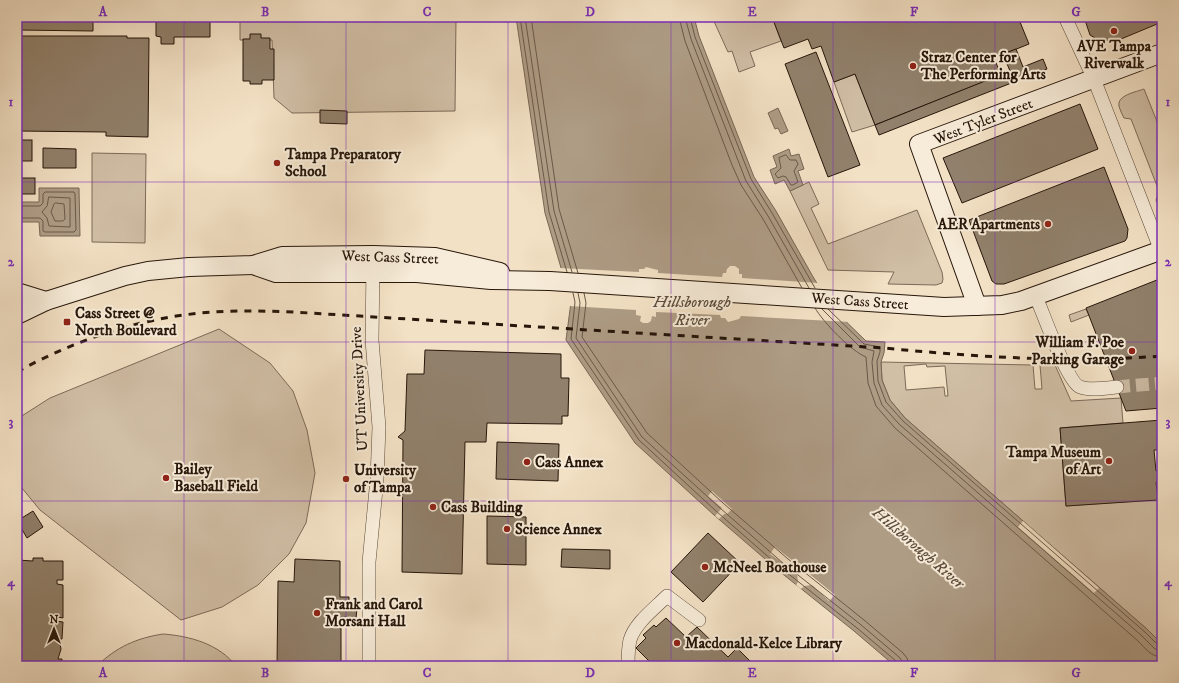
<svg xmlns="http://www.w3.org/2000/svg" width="1179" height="683" font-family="'IM FELL DW Pica',serif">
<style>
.green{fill:#d0bea5;stroke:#7c6a58;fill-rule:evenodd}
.water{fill:#ae9c85;stroke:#786654}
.pier{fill:#f3e1c5}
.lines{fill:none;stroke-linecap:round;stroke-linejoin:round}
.shore{stroke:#6a5948;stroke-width:1}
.building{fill:#91806b;stroke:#27160a;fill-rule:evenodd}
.street-tunnel{stroke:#cab8a0;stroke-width:13;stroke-dasharray:13 6;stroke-linecap:butt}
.street-casing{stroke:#5a4939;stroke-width:14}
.secondary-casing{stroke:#27160a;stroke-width:20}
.street{stroke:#f7ecd9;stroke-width:13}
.secondary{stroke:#f7ecd9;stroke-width:18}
.rail{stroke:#27160a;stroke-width:3;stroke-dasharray:7 7;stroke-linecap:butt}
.grid{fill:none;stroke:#7b2cbf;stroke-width:1;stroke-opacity:0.55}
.poi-dot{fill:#8f2418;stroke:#f7ecd9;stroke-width:1.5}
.labels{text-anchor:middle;stroke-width:4;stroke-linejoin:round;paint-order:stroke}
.poi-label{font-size:15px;font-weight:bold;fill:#27160a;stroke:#f7ecd9;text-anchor:start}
.street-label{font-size:15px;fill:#27160a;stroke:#f7ecd9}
.water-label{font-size:16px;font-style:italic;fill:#5d4c3b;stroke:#f7ecd9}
.neatline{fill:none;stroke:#7b2cbf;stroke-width:1.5}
.grid-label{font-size:13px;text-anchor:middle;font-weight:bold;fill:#7b2cbf}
</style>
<rect width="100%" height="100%" fill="#f3e1c5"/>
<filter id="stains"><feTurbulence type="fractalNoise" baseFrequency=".005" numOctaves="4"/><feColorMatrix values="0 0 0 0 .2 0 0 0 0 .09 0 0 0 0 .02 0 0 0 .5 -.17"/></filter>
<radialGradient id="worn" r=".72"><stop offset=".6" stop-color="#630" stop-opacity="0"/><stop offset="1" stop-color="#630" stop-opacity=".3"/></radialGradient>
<!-- green -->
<g class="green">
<polygon points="240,17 456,17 455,111 292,113 274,98 272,40 240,40"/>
<polygon points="712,17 772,17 781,41 750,52 755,66 739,72 732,51 728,52"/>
<polygon points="855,74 875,125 852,132 834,82"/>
<path d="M1144 89 1162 134V216L1156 200 1159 191 1131 119 1124 118C1122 114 1120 110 1119 106 1117 95 1136 92 1144 89Z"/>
<polygon points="92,153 146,154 145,243 92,242"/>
<polygon points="809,182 819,204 811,208 828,244 917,210 942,272 943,279 942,283 936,285 888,284 894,272 828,270 790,191"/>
<polygon points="1086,309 1089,315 1071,322 1069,315"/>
<polygon points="219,329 270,363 293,391 307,430 315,473 306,523 289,554 258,585 222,607 181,620 40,510 17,482 17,419 50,398"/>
<path d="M881 362 1033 365 1035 389H1042L1040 365H1055L1071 401 1121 398 1123 423 1060 428 1066 506 1162 499V644L1148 630 905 418 890 400 882 380ZM926 364 927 367 945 366 948 396H945L944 387 906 390 904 366Z"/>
<path d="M163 634C190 636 219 644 236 666H97C116 647 137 638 163 634Z"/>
</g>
<!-- water -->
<g class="water">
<polygon points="516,17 694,17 699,36 754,177 776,211 812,275 831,307 866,341 885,342 884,353 881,362 882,380 890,400 905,418 1148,630 1162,644 1162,666 895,666 854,631 779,571 714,515 635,443 566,340 571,302 545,213"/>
<polygon points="778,108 788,131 781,134 778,128 775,129 768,113"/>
<polygon points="789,149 791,156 799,154 804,169 798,171 803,185 790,191 784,180 775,184 770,170 777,167 773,156"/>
<polygon points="39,188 79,188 80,236 40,236 39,222 17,222 17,202 39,202"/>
</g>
<!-- pier -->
<g class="pier">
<polygon points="730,266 735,266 739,269 739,274 742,274 742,278 819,283 833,306 850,322 741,316 739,319 728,322 725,318 721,318 720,315 656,312 656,317 652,316 651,321 648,323 643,323 640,321 641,316 636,315 636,310 569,306 569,302 559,268 639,272 639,269 644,269 646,267 658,270 658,273 722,277 723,273 726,273 727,269"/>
<polygon points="712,491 732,509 727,514 724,514 719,519 715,516 722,508 708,496"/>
<polygon points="1023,521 1099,588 1094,593 1018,527"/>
<polygon points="775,547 801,567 835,595 829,601 812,585 804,586 801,589 796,585 798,582 797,573 770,554"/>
</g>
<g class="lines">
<!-- shore -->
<g class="shore">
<polyline points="520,17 549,212 567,272"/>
<polyline points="525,17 554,211 572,272"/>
<polyline points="531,17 559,209 578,273"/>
<polyline points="679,17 685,41 732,165 741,185 763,219 802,288"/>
<polyline points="685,17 691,39 746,181 768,216 809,288"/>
<polyline points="690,17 695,37 751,179 772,213 815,288"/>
<polygon points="786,155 790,160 796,160 798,164 794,171 798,182 793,185 791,185 786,177 783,176 778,178 775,174 781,168 779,158"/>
<polygon points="49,197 70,198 70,227 49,226 47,218 42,212 47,206"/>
<polygon points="56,203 64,204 65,219 63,221 55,221 51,212 54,204"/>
<polyline points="17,206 40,206 43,203 43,194 45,192 74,192 75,194 76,230 74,232 45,232 43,231 43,221 40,218 17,218"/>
<polyline points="573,293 575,302 571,339 639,440 716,511 781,568 857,628 896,661 898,666"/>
<polyline points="578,293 580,303 576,338 642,437 720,508 784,564 860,624 899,657 902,661 903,666"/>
<polyline points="584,293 586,303 582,337 647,433 723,503 788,559 864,620 903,653 907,658 909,666"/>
<path d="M815 308C823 322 851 351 866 357L868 383 876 406 895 428 1138 641C1145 648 1151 657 1162 657"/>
<polyline points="822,309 860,347 874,351 872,362 874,383 882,405 899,424 1142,636 1155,649 1162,651"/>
<polyline points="828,309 864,344 880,347 880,352 877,361 878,381 886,402 903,421 1146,633 1158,645 1162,646"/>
</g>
</g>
<!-- building -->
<g class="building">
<polygon points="19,17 93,17 93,31 17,30 17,23 19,23"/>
<polygon points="156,17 210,17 210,37 174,37 174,44 161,44 161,37 156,36"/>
<polygon points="772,17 1018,17 1029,44 994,58 1001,75 875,125 855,74 834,82 821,46 812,49 808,39 784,48"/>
<polygon points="1084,17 1162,17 1162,22 1121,39 1100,41 1090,35"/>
<polygon points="250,34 261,34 261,38 270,38 270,49 274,49 274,80 262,80 262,84 250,84 250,81 243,81 243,39 250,39"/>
<polygon points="17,36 127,36 127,38 149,38 148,137 106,136 106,132 17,131"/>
<polygon points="1016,49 1023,67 1043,59 1047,69 879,135 875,125 1010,71 1003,54"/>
<polygon points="816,52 860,165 828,177 785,64"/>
<polygon points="1080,104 1098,149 962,203 943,158"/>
<polygon points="320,110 347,111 347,124 320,123"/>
<polygon points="1162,119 1162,134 1157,121"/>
<rect x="17" y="140" width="15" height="21"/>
<polygon points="43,148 76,149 76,168 43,168"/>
<polygon points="1104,167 1128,229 1127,238 1125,241 1004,284 996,284 992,281 969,220"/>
<rect x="19" y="178" width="16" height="16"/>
<polygon points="1162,278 1162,408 1126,411 1086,308"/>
<polygon points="425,350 561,354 561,378 569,378 568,416 562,416 562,424 487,423 486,442 465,442 462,574 402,572 403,440 398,437 405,431 407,374 424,374"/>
<path d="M1162 420V499L1161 481 1156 482 1158 500 1066 506 1060 428ZM1154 450H1158L1160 471H1156Z"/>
<polygon points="497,442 559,444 558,481 496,479"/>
<polygon points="33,511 43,527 27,538 17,521"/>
<polygon points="487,516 526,517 526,565 487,564"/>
<polygon points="708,533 740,563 703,602 671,572"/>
<polygon points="562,549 610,550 610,569 561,567"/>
<polygon points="33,558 43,558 43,561 63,561 63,580 57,580 57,584 63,585 63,618 57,617 56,621 63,622 62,639 59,639 61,649 58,659 62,659 62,666 17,666 17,621 18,621 18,617 17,617 17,584 19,584 19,580 17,580 17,560 33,561"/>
<polygon points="295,559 340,561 340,597 349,597 349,608 357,609 356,618 341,617 341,666 277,666 278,581 294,582"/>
<polygon points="666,618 686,637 697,627 728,657 737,648 755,666 654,666 636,648 646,638 643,635 654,625 656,627"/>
</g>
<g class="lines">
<!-- street-tunnel -->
<polyline class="street-tunnel" points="1117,387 1162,383"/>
<!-- street casing -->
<g class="street-casing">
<g id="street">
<polyline points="1065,17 1094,79 1161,251"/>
<path d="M1036 297C1043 312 1067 382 1080 387 1090 391 1106 388 1117 387"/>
<polyline points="369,666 369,562 377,479 379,427 372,340 373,264"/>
<path d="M628 666C628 658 628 649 630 640 635 623 654 609 667 596L699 620"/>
</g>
</g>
<!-- secondary casing -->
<g class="secondary-casing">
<g id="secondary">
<polyline points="253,265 276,273 417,273 491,280 550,281 944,307 1002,305 1021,301 1162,250"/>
<polyline points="17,292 46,301"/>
<polyline points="977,306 919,144 1162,53"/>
<polyline points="17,315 46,301 125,276 148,271 189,267 253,265 282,256 373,255 435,257 500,272"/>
</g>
</g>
<!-- street -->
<use href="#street" class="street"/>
<!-- secondary -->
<use href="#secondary" class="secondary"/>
<!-- rail -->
<path class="rail" d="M17 372C73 341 137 319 201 313 232 310 262 311 293 312L884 348C977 357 1069 363 1162 356"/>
</g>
<!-- grid -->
<path class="grid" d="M184 17V666M346 17V666M508 17V666M671 17V666M833 17V666M995 17V666M17 182H1162M17 342H1162M17 501H1162"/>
<!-- markers -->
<g class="poi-dot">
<circle cx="1114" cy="31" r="4"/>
<circle cx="913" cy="66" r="4"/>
<circle cx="277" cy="163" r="4"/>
<circle cx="1048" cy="224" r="4"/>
<rect x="63" y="318" width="8" height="8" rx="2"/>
<circle cx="1132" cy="351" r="4"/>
<circle cx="1109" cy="461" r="4"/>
<circle cx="527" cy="462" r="4"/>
<circle cx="166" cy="478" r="4"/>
<circle cx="346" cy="479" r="4"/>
<circle cx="433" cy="507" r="4"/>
<circle cx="507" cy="529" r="4"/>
<circle cx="705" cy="567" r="4"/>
<circle cx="317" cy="613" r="4"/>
<circle cx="677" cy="643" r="4"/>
</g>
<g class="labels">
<!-- poi labels -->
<g class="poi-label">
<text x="1114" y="51" text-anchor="middle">AVE Tampa<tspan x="1114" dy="17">Riverwalk</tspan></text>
<text x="921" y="62">Straz Center for<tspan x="921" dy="17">The Performing Arts</tspan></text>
<text x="285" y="159">Tampa Preparatory<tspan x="285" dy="17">School</tspan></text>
<text x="1040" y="229" text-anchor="end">AER Apartments</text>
<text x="75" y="318">Cass Street @<tspan x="75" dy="17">North Boulevard</tspan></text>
<text x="1124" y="347" text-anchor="end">William F. Poe<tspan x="1124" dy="17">Parking Garage</tspan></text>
<text x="1101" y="457" text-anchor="end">Tampa Museum<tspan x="1101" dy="17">of Art</tspan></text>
<text x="535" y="467">Cass Annex</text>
<text x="174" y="474">Bailey<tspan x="174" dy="17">Baseball Field</tspan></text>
<text x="354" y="475">University<tspan x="354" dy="17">of Tampa</tspan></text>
<text x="441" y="512">Cass Building</text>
<text x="515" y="534">Science Annex</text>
<text x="713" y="572">McNeel Boathouse</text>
<text x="325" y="609">Frank and Carol<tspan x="325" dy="17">Morsani Hall</tspan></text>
<text x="685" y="648">Macdonald-Kelce Library</text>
</g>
<!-- street labels -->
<g class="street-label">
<text transform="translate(983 121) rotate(-21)" y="5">West Tyler Street</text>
<text transform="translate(390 257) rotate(2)" y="5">West Cass Street</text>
<text transform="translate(860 301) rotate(4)" y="5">West Cass Street</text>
<text transform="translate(359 389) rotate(-93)" y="5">UT University Drive</text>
</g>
<!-- water labels -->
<g class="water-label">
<text x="692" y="307">Hillsborough<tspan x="692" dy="18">River</tspan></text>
<text transform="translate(919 547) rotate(41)" y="6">Hillsborough River</text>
</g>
</g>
<!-- margin -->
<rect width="1179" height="683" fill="none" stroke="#f3e1c5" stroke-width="44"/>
<!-- north arrow -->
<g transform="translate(54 629)" stroke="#f7ecd9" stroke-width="3" paint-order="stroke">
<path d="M0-3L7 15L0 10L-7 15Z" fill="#27160a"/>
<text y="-6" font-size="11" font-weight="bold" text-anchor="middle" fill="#27160a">N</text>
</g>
<rect x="22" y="22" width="1135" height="639" class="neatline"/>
<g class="grid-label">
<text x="103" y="16">A</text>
<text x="265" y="16">B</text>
<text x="427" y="16">C</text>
<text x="590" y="16">D</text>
<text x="752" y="16">E</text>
<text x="914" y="16">F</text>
<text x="1076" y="16">G</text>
<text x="11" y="106">1</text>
<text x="1168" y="106">1</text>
<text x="11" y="266">2</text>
<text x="1168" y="266">2</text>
<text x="11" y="426">3</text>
<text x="1168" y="426">3</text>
<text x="11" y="586">4</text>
<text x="1168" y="586">4</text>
<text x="103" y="677">A</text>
<text x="265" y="677">B</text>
<text x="427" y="677">C</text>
<text x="590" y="677">D</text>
<text x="752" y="677">E</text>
<text x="914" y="677">F</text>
<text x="1076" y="677">G</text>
</g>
<rect width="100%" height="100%" filter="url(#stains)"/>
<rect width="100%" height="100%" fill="url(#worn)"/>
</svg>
